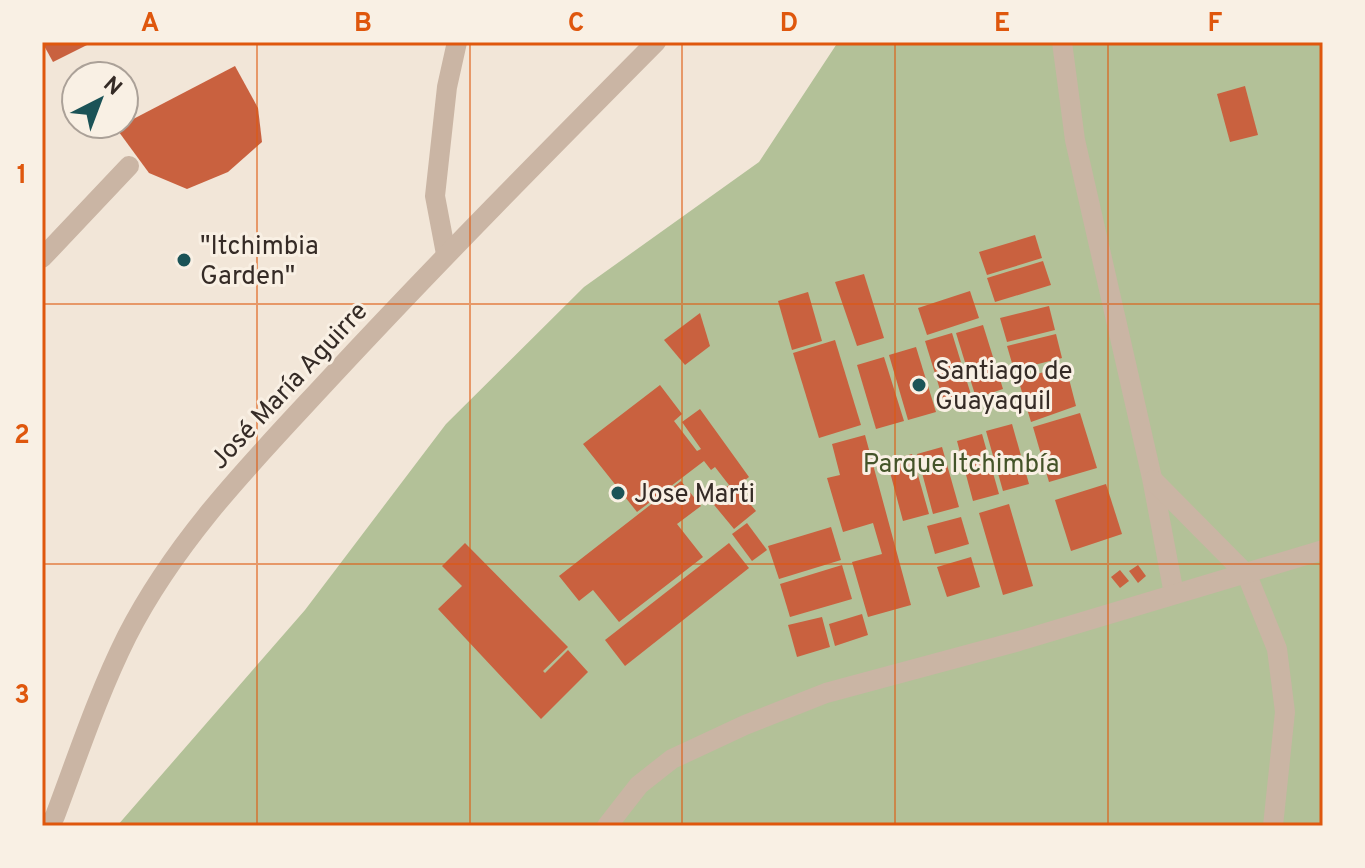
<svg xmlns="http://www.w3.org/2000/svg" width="1365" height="868" font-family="Overpass,sans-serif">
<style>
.green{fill:#b3c198}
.building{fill:#c9613f}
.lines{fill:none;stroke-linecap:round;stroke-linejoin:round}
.minor{stroke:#cab5a4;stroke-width:20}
.grid{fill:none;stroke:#df570d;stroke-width:2;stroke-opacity:0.55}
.poi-dot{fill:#1b5357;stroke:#f9f0e4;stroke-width:3}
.labels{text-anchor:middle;stroke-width:6;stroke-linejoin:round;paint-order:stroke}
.poi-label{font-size:26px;fill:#352b26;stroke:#f9f0e4;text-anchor:start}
.street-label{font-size:26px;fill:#352b26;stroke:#f9f0e4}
.park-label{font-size:26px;fill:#445429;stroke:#f9f0e4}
.neatline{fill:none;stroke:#df570d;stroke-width:3}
.grid-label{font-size:26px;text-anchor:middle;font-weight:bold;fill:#df570d}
</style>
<rect width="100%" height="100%" fill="#f2e6d8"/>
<!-- green -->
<polygon class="green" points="838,42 1323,42 1323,826 117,826 305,610 446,424 584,287 759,162"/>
<!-- building -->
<g class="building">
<polygon points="42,42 93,42 53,62"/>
<polygon points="235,66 258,108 262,142 228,172 187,189 149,173 116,128"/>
<polygon points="1245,86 1258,135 1230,142 1217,94"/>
<polygon points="1035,235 1042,258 987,275 979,252"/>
<polygon points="1043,261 1051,285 995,302 987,278"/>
<polygon points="864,274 884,338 857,346 835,282"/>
<polygon points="970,291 979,318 927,335 918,308"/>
<polygon points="808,292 822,341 792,350 778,301"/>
<polygon points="1049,306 1055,330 1007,342 1000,318"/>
<polygon points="700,313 710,346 685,365 664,340"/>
<polygon points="983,325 1003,389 976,398 956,333"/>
<polygon points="952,333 972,398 945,406 925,341"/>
<polygon points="1056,334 1062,358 1014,370 1007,346"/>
<polygon points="835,340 861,425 819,438 793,353"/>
<polygon points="916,347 936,412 908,420 889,355"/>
<polygon points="884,357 904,421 876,429 857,365"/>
<polygon points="1048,371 1050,380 1068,375 1076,406 1031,422 1018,379"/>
<polygon points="660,385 682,414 674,421 697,451 701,449 682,422 700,409 749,477 736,487 756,511 734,529 710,500 729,485 715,467 711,470 704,461 637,512 583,444"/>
<polygon points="1080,413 1097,468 1049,482 1033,427"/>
<polygon points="1012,424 1029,484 1003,491 986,431"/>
<polygon points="982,434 999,494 973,501 957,441"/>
<polygon points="865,435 911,605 868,617 852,562 882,554 873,523 843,532 827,478 840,475 832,444"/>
<polygon points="942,447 959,507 933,514 917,454"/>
<polygon points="912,454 929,514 903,521 887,461"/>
<polygon points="681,481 701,506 677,524 703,557 619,622 593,590 579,601 559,576"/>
<polygon points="1106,484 1122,534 1071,551 1055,500"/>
<polygon points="1009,504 1033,586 1003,595 979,513"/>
<polygon points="961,517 969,544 935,554 927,526"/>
<polygon points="747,523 767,550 752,561 732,534"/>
<polygon points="831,527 841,560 779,579 768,546"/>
<polygon points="465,543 568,647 543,671 545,673 568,650 588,672 541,719 438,609 462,586 442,566"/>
<polygon points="729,543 749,568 625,666 605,640"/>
<polygon points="971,557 980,587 947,597 937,567"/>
<polygon points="842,565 852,599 790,617 780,584"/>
<polygon points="1138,565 1146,576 1138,583 1129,571"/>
<polygon points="1120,570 1129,581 1120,588 1111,577"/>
<polygon points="862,614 868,635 835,646 829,624"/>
<polygon points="822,617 830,647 797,657 788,625"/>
</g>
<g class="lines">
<!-- minor -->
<g class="minor">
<polyline points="1062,42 1075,140 1152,478 1174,594"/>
<polyline points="446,254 435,196 447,87 457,42"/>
<polyline points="42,258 129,166"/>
<polyline points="1153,480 1247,575 1277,649 1285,712 1273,826"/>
<path d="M49 826 55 816C78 755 98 694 127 636 178 536 257 457 332 376 438 262 547 152 656 42"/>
<polyline points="607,826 639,785 672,759 745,725 826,693 1019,641 1323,550"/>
</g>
</g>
<!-- grid -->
<path class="grid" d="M257 42V826M470 42V826M682 42V826M895 42V826M1108 42V826M42 304H1323M42 564H1323"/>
<!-- markers -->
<g class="poi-dot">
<circle cx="184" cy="260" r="8"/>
<circle cx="919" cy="385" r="8"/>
<circle cx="618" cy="493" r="8"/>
</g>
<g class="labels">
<!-- poi labels -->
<g class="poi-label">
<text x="200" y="254">"Itchimbia<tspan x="200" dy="30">Garden"</tspan></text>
<text x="935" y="379">Santiago de<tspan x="935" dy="30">Guayaquil</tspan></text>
<text x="634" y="502">Jose Marti</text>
</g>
<!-- street labels -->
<g class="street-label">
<text transform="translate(288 385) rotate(-47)" y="9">José María Aguirre</text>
</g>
<!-- park labels -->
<g class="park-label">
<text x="961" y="472">Parque Itchimbía</text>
</g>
</g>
<!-- border -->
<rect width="1365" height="868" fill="none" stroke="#f9f0e4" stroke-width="88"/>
<!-- north arrow -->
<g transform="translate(100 100) rotate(42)"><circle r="38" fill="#f9f0e4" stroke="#aba198" stroke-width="2"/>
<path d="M0-6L14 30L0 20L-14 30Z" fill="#1b5357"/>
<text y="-12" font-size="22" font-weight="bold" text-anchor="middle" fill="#352b26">N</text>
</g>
<rect x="44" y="44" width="1277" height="780" class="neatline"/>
<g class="grid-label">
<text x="150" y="31">A</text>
<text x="363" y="31">B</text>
<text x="576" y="31">C</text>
<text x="789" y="31">D</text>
<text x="1002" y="31">E</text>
<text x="1215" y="31">F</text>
<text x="22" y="183">1</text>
<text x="22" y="443">2</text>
<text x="22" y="703">3</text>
</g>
</svg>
